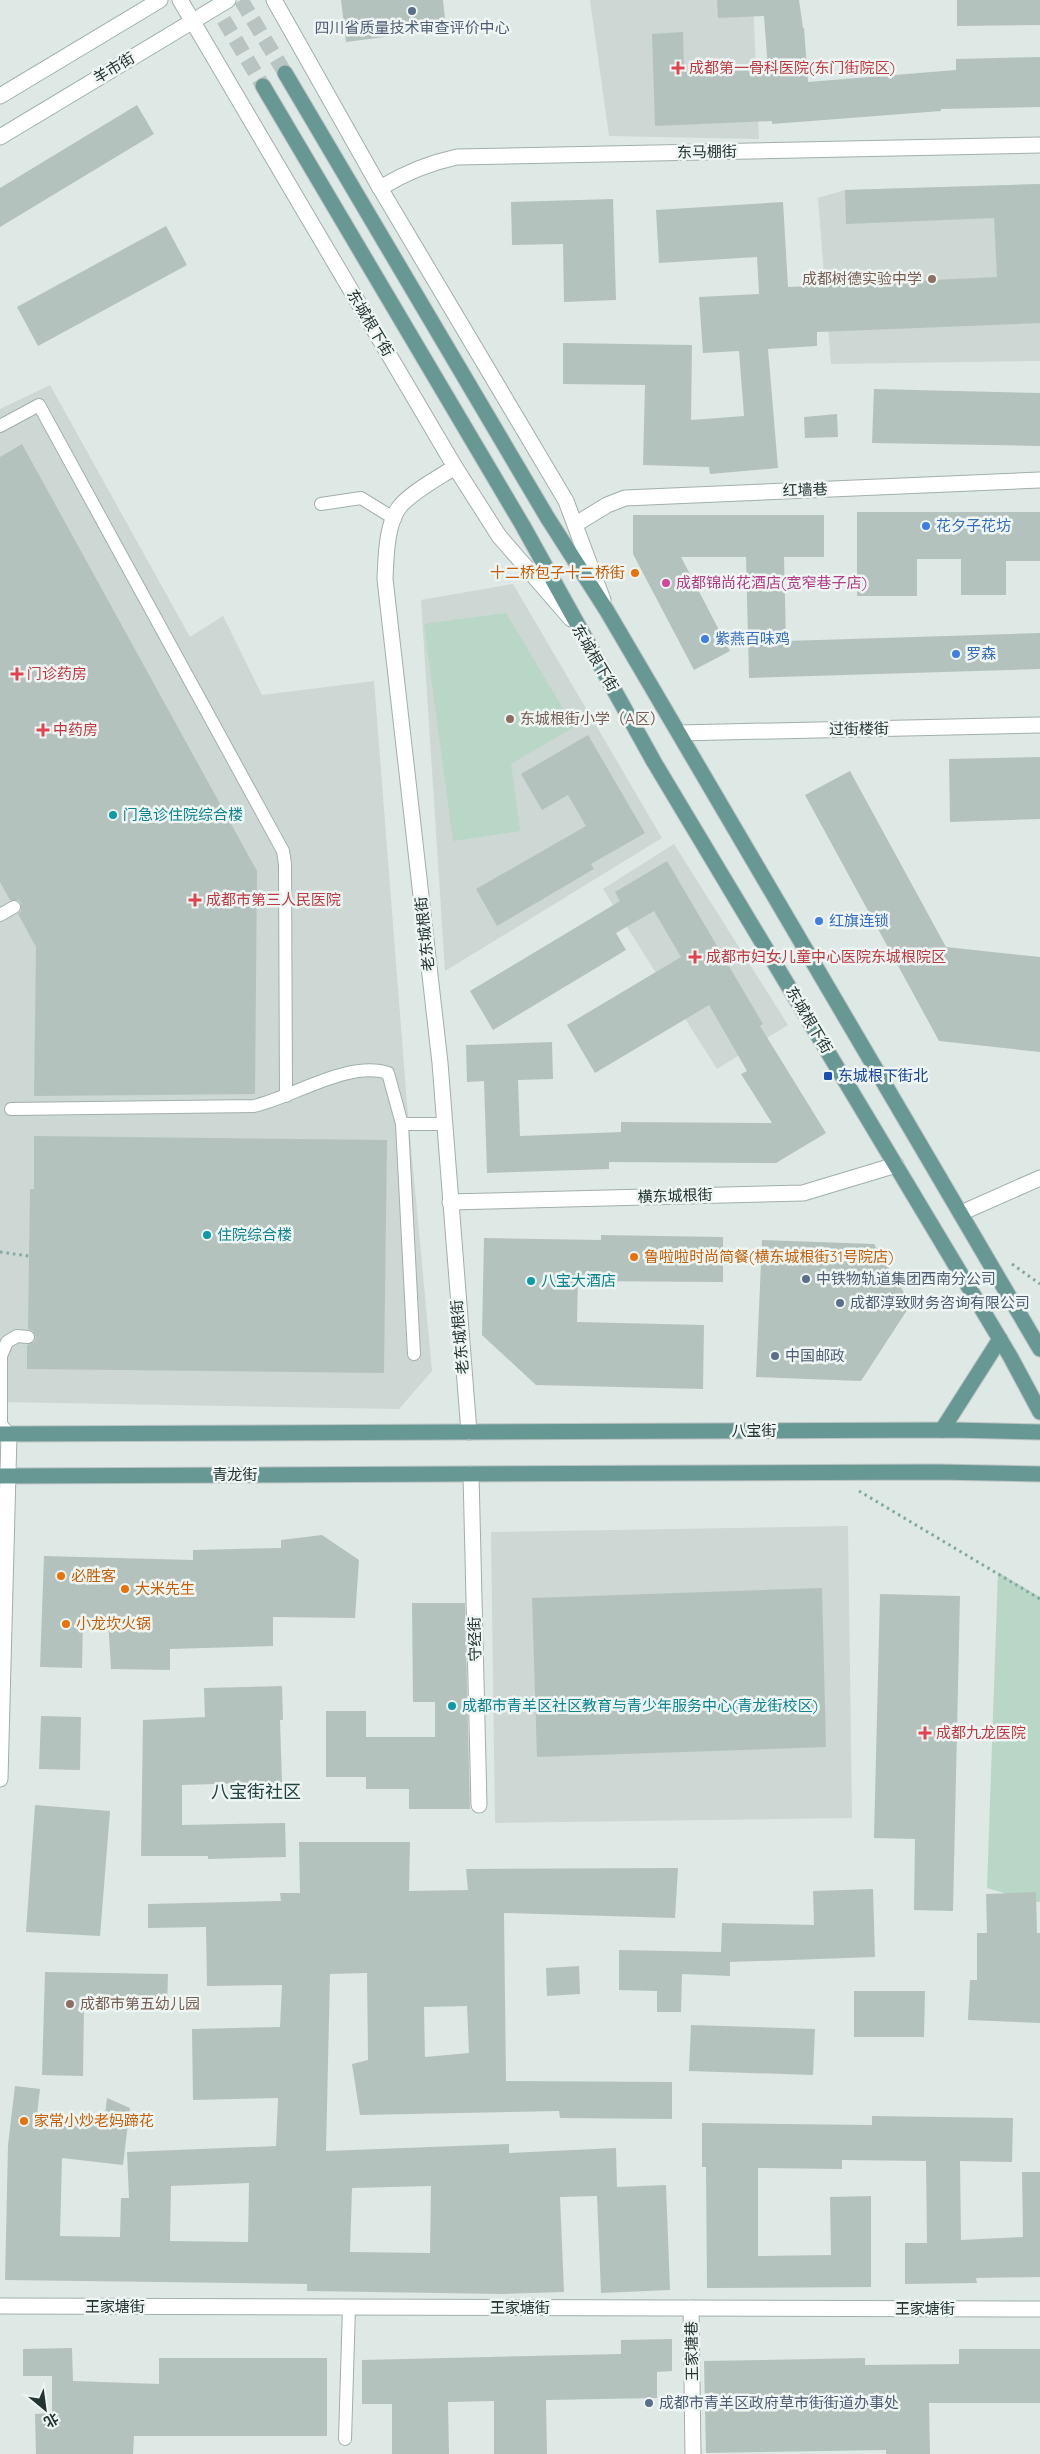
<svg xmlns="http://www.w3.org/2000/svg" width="1040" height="2454" font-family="Quicksand,'Noto Sans SC',sans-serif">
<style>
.built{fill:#cdd7d4}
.green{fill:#b9d7c6}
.building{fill:#b4c2be;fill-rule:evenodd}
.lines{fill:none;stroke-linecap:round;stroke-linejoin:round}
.primary-tunnel{stroke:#b8c4c1;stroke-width:15;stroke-dasharray:15 8;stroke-linecap:butt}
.service-casing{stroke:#a2afac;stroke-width:14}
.minor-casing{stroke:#a2afac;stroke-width:17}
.tertiary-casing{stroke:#a2afac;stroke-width:17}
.secondary-casing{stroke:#9fb2ae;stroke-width:17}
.primary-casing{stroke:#bdc2c2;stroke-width:17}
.path{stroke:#82a8a2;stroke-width:3;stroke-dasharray:2.5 4;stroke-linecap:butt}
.service{stroke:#fff;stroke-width:12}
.minor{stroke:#fff;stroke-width:15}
.tertiary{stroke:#fff;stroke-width:15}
.secondary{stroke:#fff;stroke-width:15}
.primary{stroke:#689894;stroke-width:15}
.service-dot{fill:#5c6f8a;stroke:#eef5f3;stroke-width:2}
.health-dot{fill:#e0444e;stroke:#eef5f3;stroke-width:2}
.education-dot{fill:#8d6e63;stroke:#eef5f3;stroke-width:2}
.shop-dot{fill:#3f7fe0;stroke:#eef5f3;stroke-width:2}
.food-dot{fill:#e8710a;stroke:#eef5f3;stroke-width:2}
.hotel-dot{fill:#d1479c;stroke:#eef5f3;stroke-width:2}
.culture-dot{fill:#0f9aa8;stroke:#eef5f3;stroke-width:2}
.transit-dot{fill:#1a4fb4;stroke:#eef5f3;stroke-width:2}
.labels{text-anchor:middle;stroke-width:5;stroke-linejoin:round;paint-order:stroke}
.service-label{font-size:15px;fill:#4e5e75;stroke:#eef5f3;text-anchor:start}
.street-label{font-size:15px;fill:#223533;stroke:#eef5f3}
.health-label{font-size:15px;fill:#be3a42;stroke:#eef5f3;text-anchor:start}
.education-label{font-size:15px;fill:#785e54;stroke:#eef5f3;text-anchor:start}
.shop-label{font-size:15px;fill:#366cbe;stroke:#eef5f3;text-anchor:start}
.food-label{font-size:15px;fill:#c56008;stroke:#eef5f3;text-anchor:start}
.hotel-label{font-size:15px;fill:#b23c85;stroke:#eef5f3;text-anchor:start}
.culture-label{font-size:15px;fill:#0d838f;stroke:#eef5f3;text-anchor:start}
.transit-label{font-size:15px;fill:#164399;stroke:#eef5f3;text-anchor:start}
.quarter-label{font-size:18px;fill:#204542;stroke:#eef5f3}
</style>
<rect width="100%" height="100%" fill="#dee8e5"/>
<!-- built -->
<g class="built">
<polygon points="590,0 753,0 759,139 609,136"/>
<polygon points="1040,184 1040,361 831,364 818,198 845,190"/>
<polygon points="50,385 190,637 223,616 262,695 374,681 407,1104 432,1371 399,1409 0,1402 0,409"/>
<polygon points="513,584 662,838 445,971 421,600"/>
<polygon points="674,844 788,1025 717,1069 603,889"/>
<polygon points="848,1526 852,1818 495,1823 491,1532"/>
</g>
<!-- green -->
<g class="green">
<polygon points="506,613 574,727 511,764 520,831 453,841 424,624"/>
<polygon points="998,1572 1040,1597 1040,1902 1034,1902 987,1888"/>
</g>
<!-- building -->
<g class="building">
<polygon points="341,0 443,0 446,29 346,42"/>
<polygon points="717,0 799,0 803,28 804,28 808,82 956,70 956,59 1040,57 1040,107 941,109 941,111 772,124 772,121 655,126 652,34 683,32 684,72 768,69 764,16 718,18"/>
<polygon points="957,0 1040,0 1040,25 957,26"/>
<polygon points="137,105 154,134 0,227 0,188"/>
<polygon points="1040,184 1040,323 817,332 817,346 768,349 778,468 710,474 709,467 643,465 645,385 563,384 563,343 692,345 691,420 744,416 739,351 703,353 699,297 759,294 757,257 659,263 656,210 783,202 788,287 997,277 994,218 846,224 845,190"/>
<polygon points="613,199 616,300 564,302 563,244 512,245 511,202"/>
<polygon points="166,226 187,265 38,346 17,307"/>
<polygon points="874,389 1040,393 1040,446 872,443"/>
<polygon points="837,414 838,437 805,438 804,417"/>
<polygon points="22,444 257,871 255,1094 34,1096 36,947 18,914 21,911 21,903 18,900 10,900 0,882 0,457"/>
<polygon points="857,512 1040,512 1040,561 1006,561 1006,595 961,595 961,559 917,559 917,596 857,596"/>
<polygon points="633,515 824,515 824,557 784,557 786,641 1040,633 1040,669 749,678 746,557 681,557 730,651 694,670 633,554"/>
<polygon points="588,735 645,833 591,864 594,869 497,926 476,889 586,826 568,795 542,810 521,774"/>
<polygon points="1040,757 1040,819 950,822 949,759"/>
<polygon points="850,771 946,947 1040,957 1040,1052 939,1041 805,795"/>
<polygon points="667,861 763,1024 760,1026 826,1133 776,1163 609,1162 609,1169 487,1173 484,1081 467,1082 466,1045 552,1042 553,1079 518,1080 520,1136 621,1132 621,1122 772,1123 741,1074 747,1071 709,1005 595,1073 567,1025 681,957 654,911 616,933 626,950 493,1030 470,991 620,901 615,892"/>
<polygon points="34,1136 387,1140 384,1373 27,1369 27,1345 34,1342 36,1337 33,1331 28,1329 30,1189 34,1189"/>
<polygon points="601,1235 723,1237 723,1282 578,1281 577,1322 704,1325 703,1389 536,1385 482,1335 484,1238 601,1240"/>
<polygon points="762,1240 874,1244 911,1304 861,1381 756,1377"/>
<polygon points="322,1535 359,1560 355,1618 273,1617 273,1646 170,1649 170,1670 111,1669 108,1618 83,1618 82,1668 40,1667 44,1556 193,1560 193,1550 281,1548 281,1540"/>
<polygon points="822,1588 826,1747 537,1757 532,1598"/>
<polygon points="880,1594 960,1596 953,1911 914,1910 915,1839 874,1838"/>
<polygon points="412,1603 465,1603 470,1809 409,1809 409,1789 366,1789 366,1777 326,1777 326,1711 366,1711 366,1737 435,1737 435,1702 413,1702"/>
<polygon points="282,1686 283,1720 280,1720 282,1782 182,1785 182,1825 285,1823 286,1857 208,1859 208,1856 141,1856 143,1720 205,1717 204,1688"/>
<polygon points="41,1716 81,1717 80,1770 39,1769"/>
<polygon points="35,1805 110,1811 100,1936 26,1932"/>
<path d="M299 1842H410L409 1891 468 1890 466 1869 678 1868 675 1918 504 1913 506 2081 672 2082V2119L560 2118 559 2111 360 2115 352 2064 368 2060 367 1973 330 1974 326 2151 509 2144V2153L616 2148 617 2187 666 2185 670 2290 601 2293 597 2196 560 2197 564 2292 504 2294 307 2291V2284L5 2280 8 2145 15 2086 40 2089 37 2114 104 2122 107 2098 130 2108 123 2165 62 2158 60 2236 120 2237 121 2198H129L127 2152 276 2146 278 2098 193 2100 192 2029 280 2027 282 1985 207 1986 206 1927 148 1928V1904L281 1901 280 1893H300ZM467 2006 469 2053 425 2057 424 2007ZM249 2183 248 2242 170 2241 171 2186ZM431 2186 430 2253 350 2252 352 2188Z"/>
<polygon points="873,1889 875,1957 730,1962 730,1976 682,1974 681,2012 657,2012 657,1991 619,1990 619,1950 721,1952 722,1923 814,1925 813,1891"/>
<polygon points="1036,1892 1037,1933 1040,1933 1040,2023 968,2020 970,1980 977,1980 977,1933 987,1933 986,1894"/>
<polygon points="579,1966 580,1994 547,1996 546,1968"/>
<polygon points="45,1972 168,1974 167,2008 84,2006 83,2076 42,2075"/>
<polygon points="854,1991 925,1991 924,2037 854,2037"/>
<polygon points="691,2025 815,2029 813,2075 689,2071"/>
<polygon points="872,2116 1013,2118 1012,2162 960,2161 961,2240 1023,2237 1022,2172 1040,2172 1040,2277 976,2278 977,2283 905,2284 905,2243 927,2243 926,2161 842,2160 842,2169 758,2168 758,2256 831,2255 830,2197 871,2196 871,2287 707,2288 706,2167 702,2167 702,2123 872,2125"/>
<polygon points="672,2339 672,2371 657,2372 657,2398 546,2400 547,2454 494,2454 494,2401 448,2402 449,2454 392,2454 392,2404 362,2404 362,2360 621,2354 621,2340"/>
<polygon points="72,2348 73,2381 159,2384 159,2358 327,2358 327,2436 134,2436 133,2454 36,2454 35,2414 52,2413 52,2376 23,2376 23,2349"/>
<polygon points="959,2349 1040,2349 1040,2403 929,2403 930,2454 886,2454 886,2450 706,2453 704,2361 865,2358 865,2365 959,2364"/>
</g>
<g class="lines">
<!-- primary-tunnel -->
<g class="primary-tunnel">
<polyline points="212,0 263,86"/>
<polyline points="241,0 285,73"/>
</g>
<!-- service casing -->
<g class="service-casing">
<g id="service">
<polyline points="0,426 39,405 283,851 285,864 286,1096"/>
<polyline points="321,504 361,498 395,519"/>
<polyline points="0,915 14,907"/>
<path d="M11 1109 254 1106C293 1097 349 1060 388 1073L402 1124 414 1354"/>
<polyline points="402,1124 444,1124"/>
<polyline points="9,1434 1,1424 1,1356 7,1342 17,1336 28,1337"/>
<polyline points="345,2439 349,2307"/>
</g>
</g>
<!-- minor casing -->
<g class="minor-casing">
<g id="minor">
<path d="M380 188C405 173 428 163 457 157L1040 145"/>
<path d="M455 467C438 478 415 490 401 505 386 522 386 558 385 579L440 1063 469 1432"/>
<polyline points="576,524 607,505 625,498 1040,480"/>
<polyline points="679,733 1040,725"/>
<polyline points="450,1202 803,1193 896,1165"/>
<polyline points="961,1213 1040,1178"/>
<polyline points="471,1474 479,1805"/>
<polyline points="0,1779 9,1434"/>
<polyline points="0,2306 1040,2309"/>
<polyline points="691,2308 693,2454"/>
</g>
</g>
<!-- tertiary casing -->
<g class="tertiary-casing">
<g id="tertiary">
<polyline points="180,0 455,467 499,536 571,619"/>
<polyline points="274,0 380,188 566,501 603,600"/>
</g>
</g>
<!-- secondary casing -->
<g class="secondary-casing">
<g id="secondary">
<polyline points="0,96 160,0"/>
<polyline points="0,137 228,0"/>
</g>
</g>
<!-- primary casing -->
<g class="primary-casing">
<g id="primary">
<polyline points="285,73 547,517 607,611 1040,1349"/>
<polyline points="263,86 523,526 654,762 1010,1356 1040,1412"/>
<polyline points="942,1430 1000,1339"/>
<polyline points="0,1434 952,1430 1040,1432"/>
<polyline points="0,1476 936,1472 1040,1474"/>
</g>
</g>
<!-- path -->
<g class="path">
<polyline points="0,1252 29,1256"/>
<polyline points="1012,1264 1040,1284"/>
<polyline points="859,1491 1040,1599"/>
</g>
<!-- service -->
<use href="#service" class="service"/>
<!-- minor -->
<use href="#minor" class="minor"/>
<!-- tertiary -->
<use href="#tertiary" class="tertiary"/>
<!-- secondary -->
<use href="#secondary" class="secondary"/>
<!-- primary -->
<use href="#primary" class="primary"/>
</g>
<!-- markers -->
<g class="service-dot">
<circle cx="412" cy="11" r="5"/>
<circle cx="806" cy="1279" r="5"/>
<circle cx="840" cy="1303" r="5"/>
<circle cx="775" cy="1356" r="5"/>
<circle cx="649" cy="2403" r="5"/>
</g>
<g class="health-dot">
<path d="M675.5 60.5h5v5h5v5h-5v5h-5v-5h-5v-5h5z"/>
<path d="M14.5 666.5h5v5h5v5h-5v5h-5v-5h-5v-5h5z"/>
<path d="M40.5 722.5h5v5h5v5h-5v5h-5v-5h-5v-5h5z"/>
<path d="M192.5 892.5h5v5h5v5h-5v5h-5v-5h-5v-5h5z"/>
<path d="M692.5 949.5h5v5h5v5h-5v5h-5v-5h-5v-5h5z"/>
<path d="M922.5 1725.5h5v5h5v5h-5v5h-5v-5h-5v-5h5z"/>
</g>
<g class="education-dot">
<circle cx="932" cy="279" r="5"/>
<circle cx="510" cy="719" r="5"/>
<circle cx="70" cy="2004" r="5"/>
</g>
<g class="shop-dot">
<circle cx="926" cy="526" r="5"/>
<circle cx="705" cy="639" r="5"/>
<circle cx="956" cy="654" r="5"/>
<circle cx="819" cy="921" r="5"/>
</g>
<g class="food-dot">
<circle cx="635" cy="573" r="5"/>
<circle cx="634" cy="1257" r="5"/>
<circle cx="61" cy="1576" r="5"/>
<circle cx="125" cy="1589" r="5"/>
<circle cx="66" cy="1624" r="5"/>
<circle cx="24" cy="2121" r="5"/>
</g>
<circle class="hotel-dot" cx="666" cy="583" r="5"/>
<g class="culture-dot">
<circle cx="113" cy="815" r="5"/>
<circle cx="207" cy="1235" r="5"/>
<circle cx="531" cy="1281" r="5"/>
<circle cx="452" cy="1706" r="5"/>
</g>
<rect class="transit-dot" x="823" y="1071" width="10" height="10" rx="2.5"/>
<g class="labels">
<!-- service labels -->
<g class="service-label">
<text x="412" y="33" text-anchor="middle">四川省质量技术审查评价中心</text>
<text x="816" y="1284">中铁物轨道集团西南分公司</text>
<text x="850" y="1308">成都淳致财务咨询有限公司</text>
<text x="785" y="1361">中国邮政</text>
<text x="659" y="2408">成都市青羊区政府草市街街道办事处</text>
</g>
<!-- street labels -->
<g class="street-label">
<text transform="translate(114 68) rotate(-31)" y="5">羊市街</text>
<text transform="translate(707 152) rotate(-1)" y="5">东马棚街</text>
<text transform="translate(370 323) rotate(59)" y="5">东城根下街</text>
<text transform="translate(805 490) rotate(-2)" y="5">红墙巷</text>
<text transform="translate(595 658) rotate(59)" y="5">东城根下街</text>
<text transform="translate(859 729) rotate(-1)" y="5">过街楼街</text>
<text transform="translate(425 934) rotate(-96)" y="5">老东城根街</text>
<text transform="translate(809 1020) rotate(59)" y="5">东城根下街</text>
<text transform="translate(675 1196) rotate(-2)" y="5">横东城根街</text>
<text transform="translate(460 1337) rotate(-95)" y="5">老东城根街</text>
<text x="754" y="1436">八宝街</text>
<text x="235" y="1480">青龙街</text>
<text transform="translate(475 1639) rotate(-91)" y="5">守经街</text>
<text x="115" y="2312">王家塘街</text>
<text x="520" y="2313">王家塘街</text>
<text x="925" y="2314">王家塘街</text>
<text transform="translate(692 2351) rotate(-91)" y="5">王家塘巷</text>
</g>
<!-- health labels -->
<g class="health-label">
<text x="689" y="73">成都第一骨科医院(东门街院区)</text>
<text x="27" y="679">门诊药房</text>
<text x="53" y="735">中药房</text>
<text x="206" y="905">成都市第三人民医院</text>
<text x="706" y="962">成都市妇女儿童中心医院东城根院区</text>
<text x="936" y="1738">成都九龙医院</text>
</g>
<!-- education labels -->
<g class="education-label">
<text x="922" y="284" text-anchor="end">成都树德实验中学</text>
<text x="520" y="724">东城根街小学（A区）</text>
<text x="80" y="2009">成都市第五幼儿园</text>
</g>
<!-- shop labels -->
<g class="shop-label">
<text x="936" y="531">花夕子花坊</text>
<text x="715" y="644">紫燕百味鸡</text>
<text x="966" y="659">罗森</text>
<text x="829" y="926">红旗连锁</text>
</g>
<!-- food labels -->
<g class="food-label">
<text x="625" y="578" text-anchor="end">十二桥包子十二桥街</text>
<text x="644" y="1262">鲁啦啦时尚简餐(横东城根街31号院店)</text>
<text x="71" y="1581">必胜客</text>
<text x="135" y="1594">大米先生</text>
<text x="76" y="1629">小龙坎火锅</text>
<text x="34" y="2126">家常小炒老妈蹄花</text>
</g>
<!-- hotel labels -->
<g class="hotel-label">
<text x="676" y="588">成都锦尚花酒店(宽窄巷子店)</text>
</g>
<!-- culture labels -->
<g class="culture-label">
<text x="123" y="820">门急诊住院综合楼</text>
<text x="217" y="1240">住院综合楼</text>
<text x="541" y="1286">八宝大酒店</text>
<text x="462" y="1711">成都市青羊区社区教育与青少年服务中心(青龙街校区)</text>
</g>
<!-- transit labels -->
<g class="transit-label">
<text x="838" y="1081">东城根下街北</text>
</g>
<!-- quarter labels -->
<g class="quarter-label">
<text x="256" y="1798">八宝街社区</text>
</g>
</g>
<!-- north arrow -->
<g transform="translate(45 2409) rotate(151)" stroke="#eef5f3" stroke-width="4" paint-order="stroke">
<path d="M0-4L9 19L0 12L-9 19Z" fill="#223533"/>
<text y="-8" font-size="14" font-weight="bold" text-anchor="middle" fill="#223533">北</text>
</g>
</svg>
